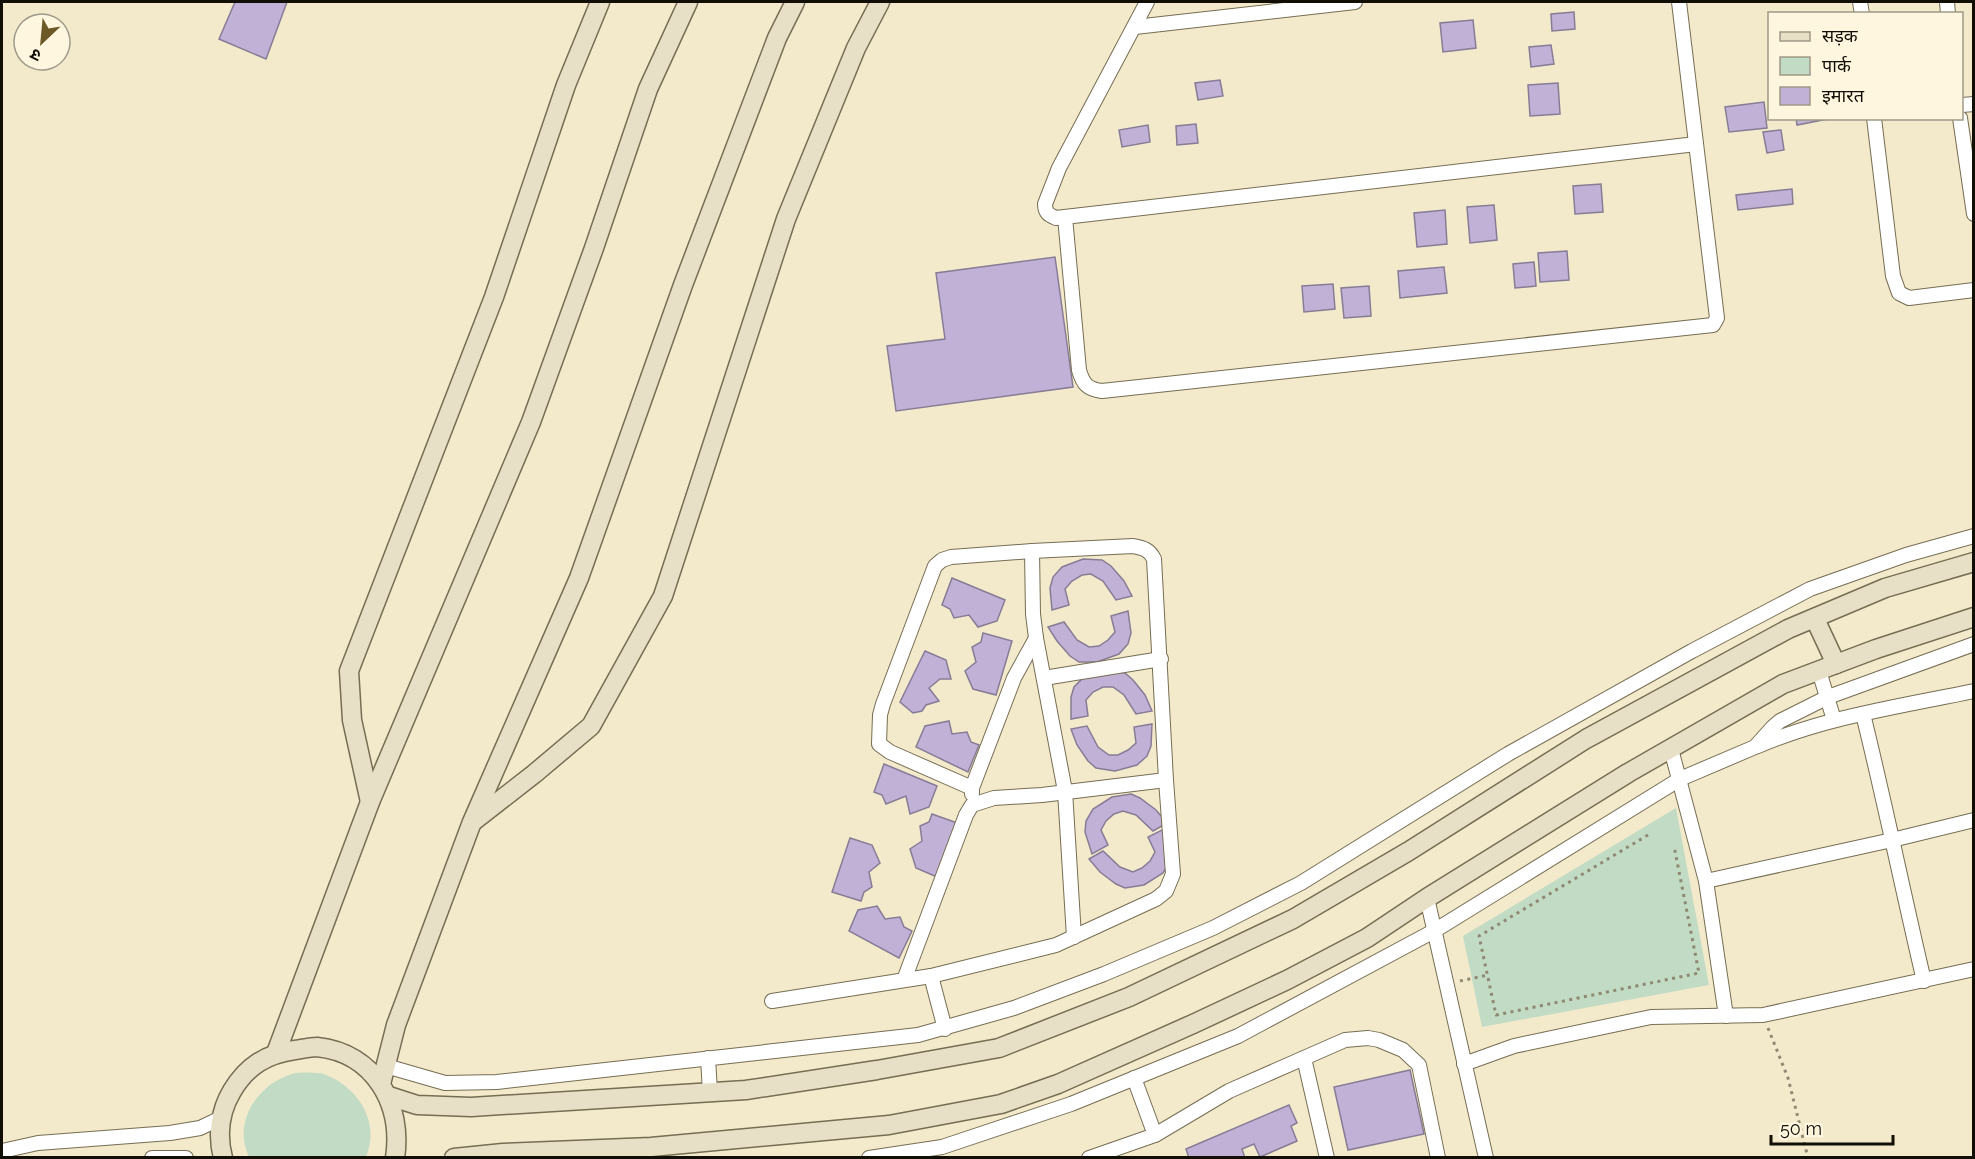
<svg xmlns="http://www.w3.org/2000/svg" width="1975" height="1159" font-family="Raleway,'Noto Sans Devanagari',sans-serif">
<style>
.green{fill:#c2dbc5}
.building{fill:#c1b1d7;stroke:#877c96;stroke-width:1.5}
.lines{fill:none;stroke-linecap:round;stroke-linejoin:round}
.street-casing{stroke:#766d53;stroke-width:16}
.secondary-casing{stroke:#766d53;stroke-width:21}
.path{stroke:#8f8873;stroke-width:3;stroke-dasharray:3 4.5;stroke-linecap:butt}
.street{stroke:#fff;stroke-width:14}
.secondary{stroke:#e7e0c6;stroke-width:18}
</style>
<rect width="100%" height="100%" fill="#f3e9cb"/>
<!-- green -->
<g class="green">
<polygon points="1676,808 1709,985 1482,1027 1463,936"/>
<path d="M321 1073C357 1085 381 1121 366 1157H249C233 1124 255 1087 289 1075 298 1071 311 1073 321 1073Z"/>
</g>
<!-- building -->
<g class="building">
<polygon points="235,2 287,2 266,59 219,39"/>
<polygon points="1574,12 1575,29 1552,31 1551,14"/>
<polygon points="1473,20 1476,48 1443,52 1440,23"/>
<polygon points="1551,45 1554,64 1531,67 1529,47"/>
<polygon points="1220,80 1223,96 1198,100 1195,83"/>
<polygon points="1558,83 1560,114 1530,116 1528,85"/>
<polygon points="1764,102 1767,128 1729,132 1725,107"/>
<polygon points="1796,118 1833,118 1797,125"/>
<polygon points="1196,124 1198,143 1177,145 1176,126"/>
<polygon points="1148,125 1150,142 1122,147 1119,130"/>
<polygon points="1781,130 1784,150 1767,153 1763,132"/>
<polygon points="1601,184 1603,212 1575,214 1573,186"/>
<polygon points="1792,189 1793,204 1738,210 1736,195"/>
<polygon points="1494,205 1497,240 1470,243 1467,207"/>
<polygon points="1445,210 1447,244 1417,247 1414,213"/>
<polygon points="1567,251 1569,280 1540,282 1538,253"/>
<polygon points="1055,257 1073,387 896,411 887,346 945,339 936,273"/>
<polygon points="1534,262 1536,286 1515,288 1513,264"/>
<polygon points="1444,267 1447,293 1400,298 1398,271"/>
<polygon points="1333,284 1335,309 1304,312 1302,286"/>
<polygon points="1369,286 1371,316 1344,318 1341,288"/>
<polygon points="1083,559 1102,560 1111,566 1124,581 1132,596 1116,600 1103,581 1091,574 1082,575 1072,581 1065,589 1069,605 1052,610 1050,588 1053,577 1062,567"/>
<polygon points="952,578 1005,600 997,621 978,627 969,615 954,618 950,609 942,605"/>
<polygon points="1128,611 1131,633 1128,644 1119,654 1097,662 1079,662 1070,656 1057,641 1048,627 1064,622 1077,640 1089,647 1099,646 1108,640 1115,632 1111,616"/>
<polygon points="983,633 1012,641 996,695 973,689 965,671 976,662 972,647 981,642"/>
<polygon points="925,651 946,660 951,679 940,679 929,688 939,701 926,705 922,711 913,713 900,702"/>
<polygon points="1106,671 1125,673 1133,680 1145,695 1152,711 1136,714 1124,695 1113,687 1103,687 1093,692 1086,700 1088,716 1071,719 1071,697 1074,687 1084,677"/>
<polygon points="949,721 952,734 967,732 971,742 979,745 968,772 916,747 925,726"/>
<polygon points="1152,724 1151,746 1147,756 1137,765 1115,771 1096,768 1088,761 1077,745 1071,729 1087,726 1098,747 1109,755 1118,755 1128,750 1136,743 1134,727"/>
<polygon points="884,764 937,786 929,807 910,814 906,796 886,804 882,795 874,792"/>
<polygon points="1131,794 1140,798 1156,810 1167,823 1153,831 1136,815 1123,811 1114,814 1106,821 1101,830 1108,845 1092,854 1085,832 1086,821 1093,809 1112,797"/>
<polygon points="932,814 960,824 937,877 916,868 910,849 922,841 920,826 929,822"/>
<polygon points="1164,829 1170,861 1163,873 1144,885 1125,888 1116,884 1100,872 1089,859 1103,851 1120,867 1133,872 1142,868 1150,861 1155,852 1148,837"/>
<polygon points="850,838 872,845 880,863 869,872 872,887 864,892 861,901 832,892"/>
<polygon points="877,906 885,919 900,917 904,927 912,931 899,958 849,931 858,910"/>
<polygon points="1410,1070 1424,1134 1348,1150 1334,1087"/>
<polygon points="1289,1105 1297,1123 1291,1126 1297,1141 1260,1157 1254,1144 1242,1149 1245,1158 1189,1158 1186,1149"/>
</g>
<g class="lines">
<!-- street casing -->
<g class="street-casing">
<g id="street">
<path d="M1147 2 1059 168 1045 204C1045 213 1049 215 1056 218L1696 144"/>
<polyline points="1860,2 1862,14"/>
<polyline points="1947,2 1948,14"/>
<polyline points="1135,27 1355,2"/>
<polyline points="1962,105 1974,104"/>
<polyline points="1874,118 1893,276 1899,293 1909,298 1974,290"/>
<polyline points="1960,118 1974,214"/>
<path d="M1065 217 1079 370C1083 384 1087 389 1102 391L1713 325 1717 318 1679 2"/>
<polyline points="1032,551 1033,614 1036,638 1065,791 1074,937"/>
<polyline points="1819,671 1834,720"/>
<polyline points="1044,678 1161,659"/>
<path d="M1863 714C1885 803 1903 892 1924 981"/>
<path d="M1758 746C1826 717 1901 706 1974 691"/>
<polyline points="1671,749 1706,881 1726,1016"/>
<polyline points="972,794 972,788 1014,678 1036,638"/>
<polyline points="1706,881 1892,840 1974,820"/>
<polyline points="1427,898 1486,1158"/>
<polyline points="931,976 945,1029"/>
<polyline points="904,980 966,815 972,805 994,798 1042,795 1166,780"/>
<path d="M772 1001 931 976 1056 945 1156 899 1166 891 1173 874 1166 780 1154 559C1149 549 1143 548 1133 546L1032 551 951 557 942 560 935 566 883 704 880 715 879 744 890 752 972 788"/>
<polyline points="708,1058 710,1092"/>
<polyline points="1304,1058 1327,1158"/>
<polyline points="1464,1064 1514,1046 1651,1017 1763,1015 1974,969"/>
<polyline points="386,1066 445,1083 497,1082 918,1035 1014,1008 1104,974 1213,928 1301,883 1508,754 1692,651 1810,589 1906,555 1974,536"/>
<polyline points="1134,1078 1155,1135"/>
<polyline points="2,1151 38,1143 170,1133 200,1128 221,1118"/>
<polyline points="152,1158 186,1158"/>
<polyline points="869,1158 942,1147 1071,1104 1238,1036 1434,931 1680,779 1755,747 1773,727 1780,721 1828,697 1974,644"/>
<polyline points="1089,1158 1155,1135 1229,1091 1304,1058 1345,1040 1368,1038 1379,1040 1403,1050 1419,1065 1438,1158"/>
</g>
</g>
<!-- secondary casing -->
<g class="secondary-casing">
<g id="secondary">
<polyline points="1815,619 1836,664"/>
<polyline points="370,802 352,720 349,671 494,297 566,85 600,2"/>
<polyline points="475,820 534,774 591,726 663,596 786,219 856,48 880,2"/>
<polyline points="276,1053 370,802 531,422 594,248 648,89 688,2"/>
<polyline points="381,1084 396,1025 472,822 579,578 683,285 777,38 795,2"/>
<polyline points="389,1096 417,1105 471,1107 746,1090 877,1070 999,1048 1129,997 1293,919 1409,851 1586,739 1788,629 1885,588 1974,562"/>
<path d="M223 1158C217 1135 220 1111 232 1091 247 1066 266 1054 295 1050 302 1049 310 1047 317 1047 375 1053 403 1105 395 1158"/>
<polyline points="454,1158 503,1153 651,1147 889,1125 1001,1104 1058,1084 1193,1024 1287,980 1367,938 1427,898 1628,773 1783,684 1876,649 1974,617"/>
</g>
</g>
<!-- path -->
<g class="path">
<polyline points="1648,835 1479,936 1496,1015 1699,973 1674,846"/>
<polyline points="1460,981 1488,975"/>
<polyline points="1768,1028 1788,1078 1808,1158"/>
</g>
<!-- street -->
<use href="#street" class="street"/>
<!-- secondary -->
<use href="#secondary" class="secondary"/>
</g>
<!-- border -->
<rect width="1975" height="1159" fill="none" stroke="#110e05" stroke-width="6"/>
<!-- legend -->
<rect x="1768" y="12" width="195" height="108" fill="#fef6de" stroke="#9f9987" stroke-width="1.5"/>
<rect x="1780" y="32" width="30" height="9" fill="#e7e0c6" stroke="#9f9987" stroke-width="1.5"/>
<text x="1822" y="42" font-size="18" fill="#110e05">सड़क</text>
<rect x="1780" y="57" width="30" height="18" fill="#c2dbc5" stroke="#9f9987" stroke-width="1.5"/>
<text x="1822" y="72" font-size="18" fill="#110e05">पार्क</text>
<rect x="1780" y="87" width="30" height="18" fill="#c1b1d7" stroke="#9f9987" stroke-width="1.5"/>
<text x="1822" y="102" font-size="18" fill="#110e05">इमारत</text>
<!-- north arrow -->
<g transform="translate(42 42) rotate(206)"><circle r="28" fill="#fef6de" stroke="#9f9987" stroke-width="1.5"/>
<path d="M0-4.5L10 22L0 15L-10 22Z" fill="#6c5826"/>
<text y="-9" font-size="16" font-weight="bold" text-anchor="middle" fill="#110e05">उ</text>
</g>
<!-- scale -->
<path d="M1771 1135v9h122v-9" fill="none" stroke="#110e05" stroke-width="3"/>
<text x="1780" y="1135" font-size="18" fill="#110e05" stroke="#fef6de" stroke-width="4.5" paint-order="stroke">50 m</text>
</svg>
